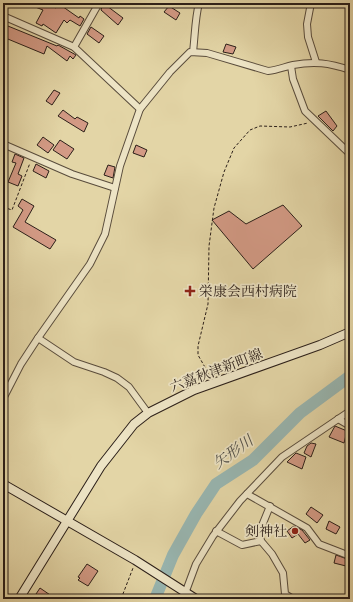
<svg xmlns="http://www.w3.org/2000/svg" width="353" height="602" font-family="'IM FELL Double Pica','Noto Serif JP',serif">
<style>
.lines{fill:none;stroke-linecap:round;stroke-linejoin:round}
.river{stroke:#98b6b1;stroke-width:12}
.building{fill:#d39a85;stroke:#2b1f19}
.street-casing{stroke:#594c3c;stroke-width:8}
.secondary-casing{stroke:#2b1f19;stroke-width:10}
.path{stroke:#2b1f19;stroke-width:1;stroke-dasharray:3 2;stroke-linecap:butt}
.street{stroke:#ede4c5;stroke-width:6}
.secondary{stroke:#ede4c5;stroke-width:8}
.poi-dot{fill:#8f2418;stroke:#ede4c5;stroke-width:1.5}
.labels{text-anchor:middle;stroke-width:3.5;stroke-linejoin:round;paint-order:stroke}
.poi-label{font-size:14px;fill:#2b1f19;stroke:#ede4c5;text-anchor:start}
.street-label{font-size:14px;fill:#2b1f19;stroke:#ede4c5}
.water-label{font-size:15px;font-style:italic;fill:#4c4c47;stroke:#ede4c5}
</style>
<rect width="100%" height="100%" fill="#e3d5a6"/>
<filter id="stains"><feTurbulence type="fractalNoise" baseFrequency=".005" numOctaves="4"/><feColorMatrix values="0 0 0 0 .2 0 0 0 0 .09 0 0 0 0 .02 0 0 0 .5 -.17"/></filter>
<radialGradient id="worn" r=".72"><stop offset=".6" stop-color="#630" stop-opacity="0"/><stop offset="1" stop-color="#630" stop-opacity=".3"/></radialGradient>
<g class="lines">
<!-- river -->
<polyline class="river" points="155,599 173,555 196,514 216,484 253,460 300,413 350,376"/>
</g>
<!-- building -->
<g class="building">
<polygon points="25,3 46,3 56,8 59,4 79,18 80,16 84,19 80,26 70,20 67,23 64,20 56,33 43,24 42,26 36,23 43,10"/>
<polygon points="103,3 123,18 118,25 101,10"/>
<polygon points="169,6 180,13 176,20 164,12"/>
<polygon points="3,24 57,46 58,45 76,55 73,59 70,56 67,61 47,46 44,54 3,37"/>
<polygon points="91,27 104,36 99,43 87,34"/>
<polygon points="226,44 236,47 233,54 223,52"/>
<polygon points="54,90 60,93 52,105 46,101"/>
<polygon points="63,110 75,119 77,117 88,123 84,132 58,116"/>
<polygon points="326,111 337,126 333,131 318,116"/>
<polygon points="43,137 54,145 48,153 37,145"/>
<polygon points="60,140 74,149 67,159 53,150"/>
<polygon points="136,145 147,150 144,157 133,153"/>
<polygon points="15,154 24,158 18,174 22,176 18,186 8,182 16,163 12,162"/>
<polygon points="36,164 49,171 46,178 33,171"/>
<polygon points="108,165 115,167 113,178 104,175"/>
<polygon points="22,199 34,206 25,222 56,240 50,249 13,227 23,210 18,206"/>
<polygon points="283,205 302,226 253,269 212,220 229,211 246,224"/>
<polygon points="335,426 347,431 344,443 329,437"/>
<polygon points="311,443 316,444 311,457 304,453 307,446"/>
<polygon points="296,453 306,457 302,469 287,462"/>
<polygon points="311,507 323,515 317,523 306,514"/>
<polygon points="329,521 340,527 336,534 326,529"/>
<polygon points="294,526 302,530 310,540 305,543 298,534 292,538 287,531"/>
<polygon points="336,555 350,560 350,567 334,563"/>
<polygon points="87,564 98,571 88,586 78,580 80,578 78,577"/>
<polygon points="40,588 56,599 44,599 36,594"/>
</g>
<g class="lines">
<!-- street casing -->
<g class="street-casing">
<g id="street">
<polyline points="311,3 307,24 308,37 316,62"/>
<polyline points="3,16 74,47 140,109"/>
<polyline points="74,47 99,3"/>
<path d="M193 52C195 35 195 19 199 3"/>
<polyline points="291,66 293,79 305,111 350,154"/>
<polyline points="3,144 72,174 115,188"/>
<polyline points="38,338 74,362 104,372 117,378 129,387 148,413"/>
<path d="M3 399 21 364 38 338 90 264 105 234 120 166 140 109 170 72 190 52 207 53 268 71C278 70 284 67 293 65 315 61 329 63 350 70"/>
<polyline points="338,419 350,426"/>
<polyline points="247,494 307,528 319,544 350,556"/>
<polyline points="270,506 259,533 261,541 272,554 283,573 285,594 293,599"/>
<polyline points="216,531 242,545 261,541"/>
<polyline points="183,599 196,564 213,536 240,501 282,457 350,411"/>
</g>
</g>
<!-- secondary casing -->
<g class="secondary-casing">
<g id="secondary">
<polyline points="3,484 135,560 196,599"/>
<polyline points="19,599 101,466 134,424 148,413 194,390 320,345 350,332"/>
</g>
</g>
<!-- path -->
<g class="path">
<polyline points="3,207 12,210 30,163"/>
<polyline points="210,376 198,355 198,346 208,304 209,246 214,208 224,172 234,148 250,130 260,126 290,127 308,123"/>
<polyline points="121,599 133,568"/>
</g>
<!-- street -->
<use href="#street" class="street"/>
<!-- secondary -->
<use href="#secondary" class="secondary"/>
</g>
<!-- markers -->
<g class="poi-dot">
<path d="M188 285h4v4h4v4h-4v4h-4v-4h-4v-4h4z"/>
<circle cx="295" cy="531" r="4"/>
</g>
<g class="labels">
<!-- poi labels -->
<g class="poi-label">
<text x="199" y="296">栄康会西村病院</text>
<text x="287" y="536" text-anchor="end">剣神社</text>
</g>
<!-- street labels -->
<g class="street-label">
<text transform="translate(216 370) rotate(-21)" y="5">六嘉秋津新町線</text>
</g>
<!-- water labels -->
<g class="water-label">
<text transform="translate(233 452) rotate(-36)" y="5">矢形川</text>
</g>
</g>
<!-- margin -->
<rect width="353" height="602" fill="none" stroke="#e3d5a6" stroke-width="16"/>
<rect x="4" y="4" width="345" height="594" fill="none" stroke="#2b1f19" stroke-width="2"/>
<rect x="8" y="8" width="337" height="586" fill="none" stroke="#2b1f19"/>
<rect width="100%" height="100%" filter="url(#stains)"/>
<rect width="100%" height="100%" fill="url(#worn)"/>
</svg>
